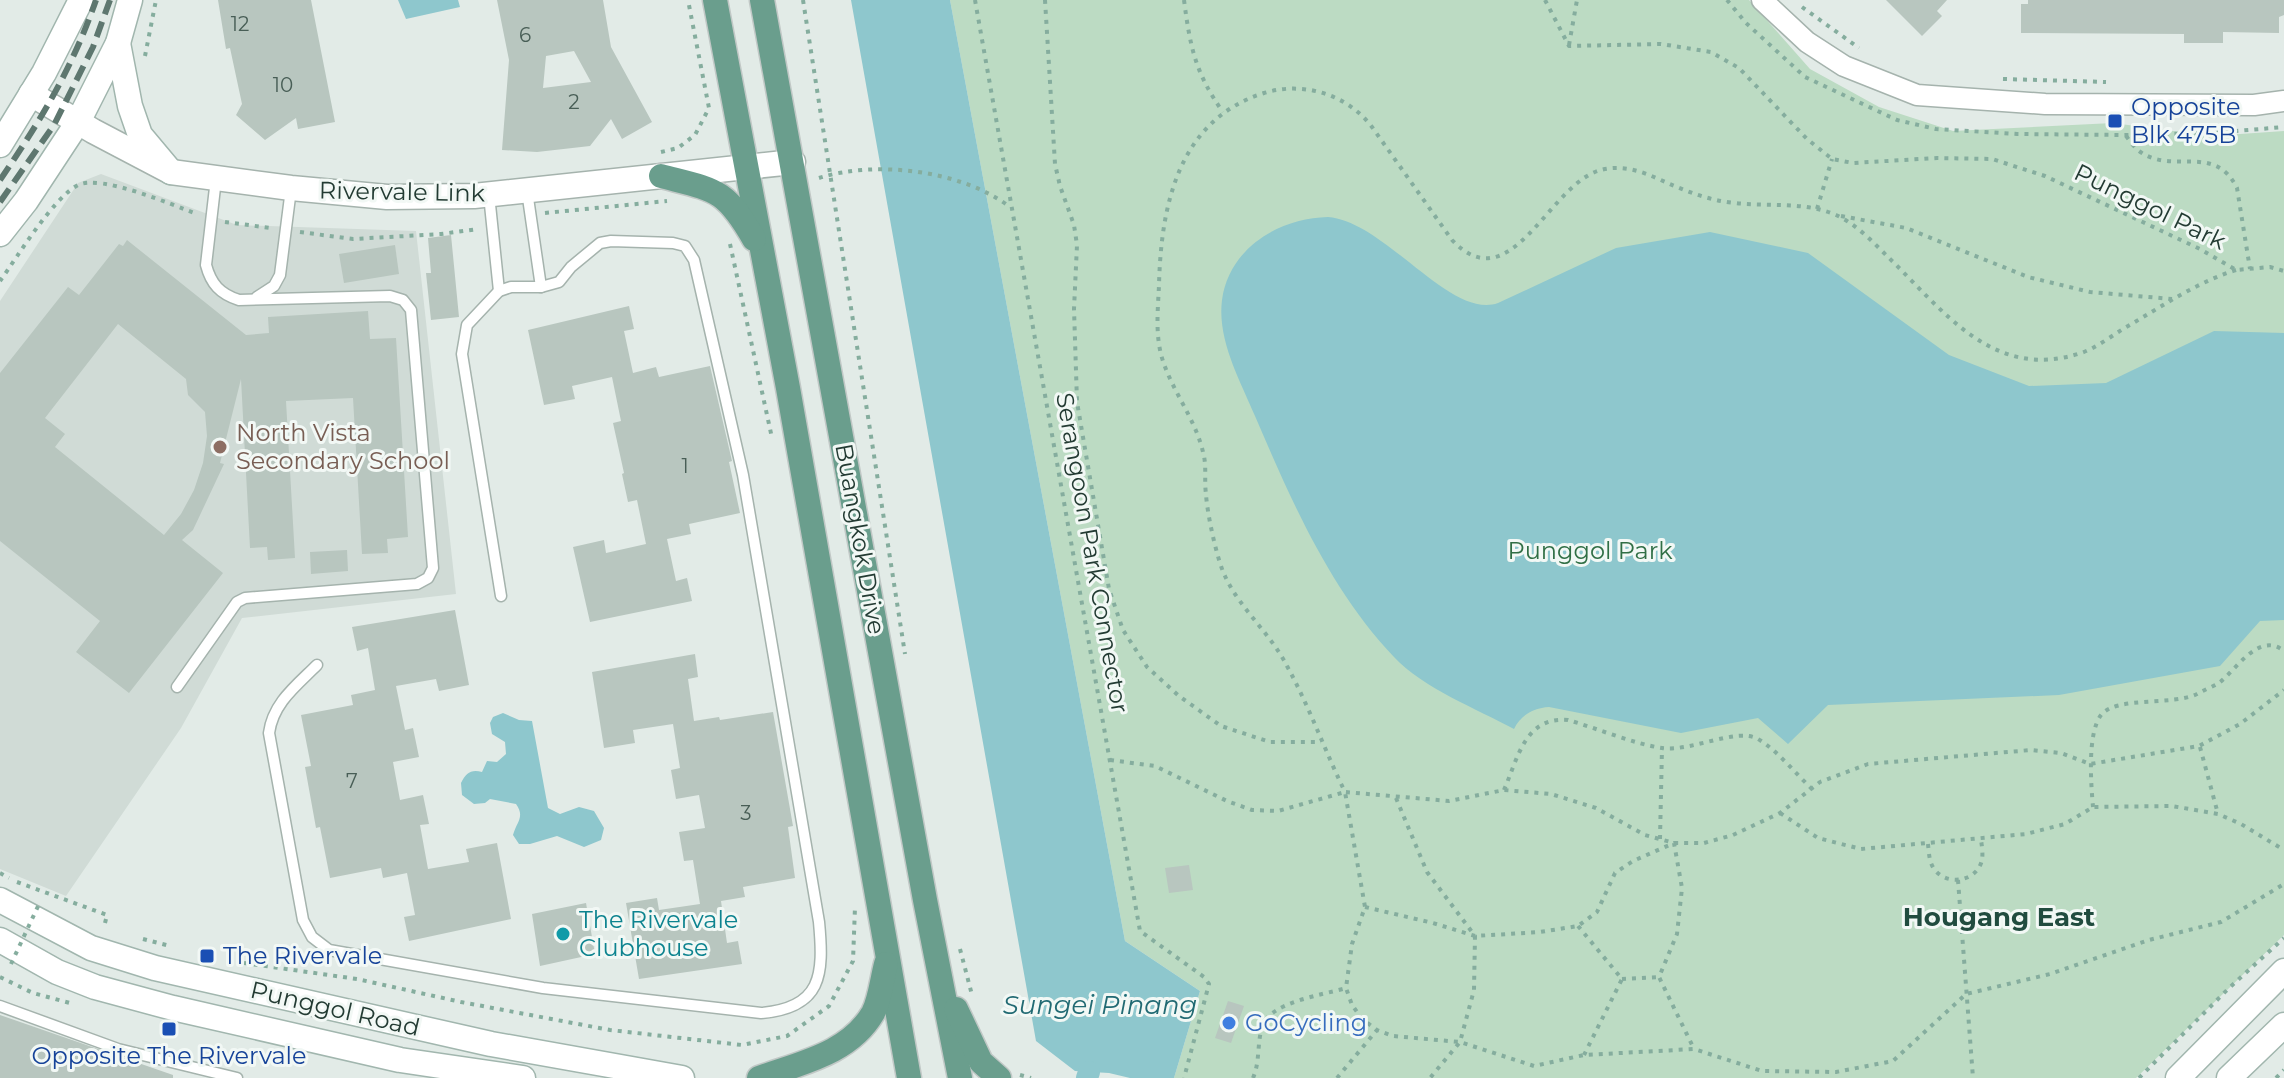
<svg xmlns="http://www.w3.org/2000/svg" width="2284" height="1078" font-family="Montserrat,sans-serif">
<style>
.built{fill:#d0dbd6}
.green{fill:#bcdbc3}
.water{fill:#8ec7cd}
.lines{fill:none;stroke-linecap:round;stroke-linejoin:round}
.canal{stroke:#8ec7cd;stroke-width:22}
.building{fill:#b8c6bf;fill-rule:evenodd}
.service-casing{stroke:#a5b3ad;stroke-width:13}
.minor-casing{stroke:#a5b3ad;stroke-width:23}
.tertiary-casing{stroke:#a5b3ad;stroke-width:27}
.secondary-casing{stroke:#a1b6ae;stroke-width:27}
.primary-casing{stroke:#c1c8c6;stroke-width:27}
.path{stroke:#85ad9e;stroke-width:4;stroke-dasharray:4 6;stroke-linecap:butt}
.service{stroke:#fff;stroke-width:10}
.minor{stroke:#fff;stroke-width:20}
.tertiary{stroke:#fff;stroke-width:24}
.secondary{stroke:#fff;stroke-width:24}
.primary{stroke:#6a9e8d;stroke-width:24}
.rail{stroke:#5e776f;stroke-width:6;stroke-dasharray:16 8;stroke-linecap:butt}
.path-bridge{stroke:#85ad9e;stroke-width:4;stroke-dasharray:4 6;stroke-linecap:butt}
.transit-dot{fill:#1a4fb4;stroke:#f2f8f5;stroke-width:3}
.education-dot{fill:#8d6e63;stroke:#f2f8f5;stroke-width:3}
.culture-dot{fill:#0f9aa8;stroke:#f2f8f5;stroke-width:3}
.shop-dot{fill:#3f7fe0;stroke:#f2f8f5;stroke-width:3}
.labels{text-anchor:middle;stroke-width:6;stroke-linejoin:round;paint-order:stroke}
.number-label{font-size:20px;fill:#485e56}
.transit-label{font-size:24px;fill:#164399;stroke:#f2f8f5;text-anchor:start}
.street-label{font-size:24px;fill:#233b33;stroke:#f2f8f5}
.education-label{font-size:24px;fill:#785e54;stroke:#f2f8f5;text-anchor:start}
.park-label{font-size:24px;fill:#306f45;stroke:#f2f8f5}
.culture-label{font-size:24px;fill:#0d838f;stroke:#f2f8f5;text-anchor:start}
.shop-label{font-size:24px;fill:#366cbe;stroke:#f2f8f5;text-anchor:start}
.neighbourhood-label{font-size:26px;font-weight:bold;fill:#214c3f;stroke:#f2f8f5}
.water-label{font-size:26px;font-style:italic;fill:#216a73;stroke:#f2f8f5}
</style>
<rect width="100%" height="100%" fill="#e2ebe7"/>
<!-- built -->
<polygon class="built" points="101,174 237,225 416,231 456,594 242,618 181,728 66,896 0,869 0,301 78,183"/>
<!-- green -->
<polygon class="green" points="950,0 1749,0 1810,69 1879,107 1953,131 2113,123 2211,136 2284,131 2284,935 2136,1078 1174,1078 1200,991 1125,941"/>
<!-- water -->
<g class="water">
<polygon points="398,0 458,0 460,7 406,19"/>
<polygon points="851,0 950,0 1125,941 1200,991 1174,1078 1130,1078 1109,1073 1075,1071 1036,1041"/>
<path d="M1328 217C1386 222 1450 320 1498 303L1616 248 1710 232 1808 253 1949 355 2029 386 2106 383 2214 331 2284 333V620L2260 621 2220 666 2059 695 1828 705 1788 744 1758 718 1681 733 1549 707C1533 708 1521 715 1514 729 1477 709 1423 688 1394 657 1330 590 1291 500 1255 416 1240 380 1217 340 1222 300 1229 248 1279 218 1328 217Z"/>
<path d="M503 713 519 720 532 721 548 808 560 814 579 807 594 811 604 828 601 840 584 847 557 836 530 844H519L513 835C517 821 525 817 516 804L490 799 485 803 474 804 462 795 461 783C466 773 471 769 482 772L487 761 497 762 506 754 505 742 492 734 490 723 493 717Z"/>
</g>
<g class="lines">
<!-- canal -->
<polyline class="canal" points="1087,1078 1089,1072"/>
</g>
<!-- building -->
<g class="building">
<polygon points="218,0 311,0 335,122 298,129 296,118 265,140 236,115 242,104 230,48 226,49"/>
<path d="M497 0H603L611 47 652 122 622 139 611 119 590 146 537 152 502 150 509 60ZM574 51 591 82 543 88 546 56Z"/>
<polygon points="1886,0 1947,0 1937,11 1942,16 1922,36"/>
<polygon points="2028,0 2284,0 2284,15 2279,17 2279,33 2223,32 2223,43 2184,43 2184,34 2021,33 2021,4 2028,4"/>
<polygon points="451,235 459,317 431,320 426,273 431,273 428,238"/>
<path d="M127 240 246 335 269 333 268 317 368 311 370 339 396 338 408 537 387 539 388 553 362 554 353 398 286 401 295 558 268 560 267 547 250 548 241 379 220 463 224 464 193 530 182 540 223 573 129 693 76 652 100 621 0 541V373L68 287 79 295 119 244 123 246ZM118 324 186 379 188 395 205 412 207 436 203 463 194 490 181 514 164 535 55 447 65 434 45 418Z"/>
<polygon points="395,245 399,274 344,283 339,254"/>
<polygon points="629,306 634,329 624,331 633,373 656,367 659,377 710,366 732,461 729,462 740,513 689,524 691,534 667,539 676,581 687,578 692,601 590,622 573,547 604,540 606,553 646,544 637,500 628,502 622,474 624,473 613,423 621,421 612,377 572,386 575,399 544,405 528,330"/>
<polygon points="347,550 348,571 311,574 310,552"/>
<polygon points="455,610 469,685 439,691 436,679 396,686 405,730 413,728 419,757 393,762 400,800 423,795 429,824 420,825 428,869 469,862 466,849 497,843 511,919 409,941 404,917 415,915 407,873 383,878 381,868 330,878 320,827 316,828 305,767 311,766 301,715 353,705 351,695 375,690 368,648 357,651 352,627"/>
<polygon points="695,654 698,677 688,679 694,721 719,717 720,720 773,712 793,826 788,827 795,878 743,887 745,897 721,901 727,943 738,941 742,964 639,979 626,903 657,898 659,910 700,904 693,860 684,861 679,832 705,828 699,795 676,799 671,770 680,768 673,724 633,730 635,743 604,748 592,672"/>
<polygon points="1189,865 1193,890 1169,893 1165,868"/>
<polygon points="586,903 595,954 540,966 532,914"/>
<polygon points="1228,1001 1244,1006 1231,1043 1215,1038"/>
<polygon points="0,1015 173,1075 173,1078 0,1078"/>
</g>
<g class="lines">
<!-- service casing -->
<g class="service-casing">
<g id="service">
<polyline points="527,191 541,287"/>
<polyline points="489,195 499,291"/>
<polyline points="257,297 274,286 280,275 291,189"/>
<path d="M317 665C296 686 273 703 269 733L303 920 312 937 329 950 543 988 761 1013C822 1008 824 975 819 922L743 475 694 260 685 246 673 243 611 241 600 243 571 267 559 282 541 287H511L499 291 467 325 462 354 501 596"/>
<path d="M177 687 237 602 245 598 417 584 428 578 433 568 411 310 403 300 390 296 239 300C220 294 211 284 206 265L216 179"/>
<polyline points="0,1006 118,1049 237,1078"/>
</g>
</g>
<!-- minor casing -->
<g class="minor-casing">
<polyline id="minor" points="1762,0 1807,42 1844,66 1917,95 2045,104 2254,105 2284,101"/>
</g>
<!-- tertiary casing -->
<g class="tertiary-casing">
<polyline id="tertiary" points="31,94 93,131 171,172 291,188 387,197 474,196 793,162"/>
</g>
<!-- secondary casing -->
<g class="secondary-casing">
<g id="secondary">
<polyline points="118,43 130,106 140,135 171,172"/>
<polyline points="0,145 44,73 81,0"/>
<polyline points="0,234 26,201 78,122 118,43 130,0"/>
<polyline points="0,900 91,948 155,968 491,1044 682,1078"/>
<polyline points="0,940 57,972 95,987 173,1008 400,1060 523,1078"/>
<polyline points="2178,1078 2284,971"/>
<polyline points="2229,1078 2284,1025"/>
</g>
</g>
<!-- primary casing -->
<g class="primary-casing">
<g id="primary">
<polyline points="715,0 788,388 909,1078"/>
<polyline points="762,0 925,900 960,1078"/>
<path d="M661 176C715 190 725 188 754 239"/>
<polyline points="956,1009 981,1062 999,1078"/>
<path d="M759 1078C800 1063 849 1054 873 1013 880 1000 882 979 886 964"/>
</g>
</g>
<!-- path -->
<g class="path">
<polyline points="803,0 905,654"/>
<polyline points="975,0 1140,931 1204,977 1209,984 1184,1078"/>
<polyline points="1045,0 1055,164 1060,186 1074,225 1077,245 1074,309 1077,402 1109,589 1123,630 1147,667 1179,696 1221,726 1270,742 1321,742"/>
<path d="M1184 0C1190 46 1195 73 1223 112"/>
<polyline points="1545,0 1569,46 1661,44 1711,52 1739,68 1807,139 1832,159 1853,163 1937,158 1992,159 2045,176 2200,249 2236,270 2270,267 2284,271"/>
<polyline points="1727,0 1746,23 1805,77 1897,120 1936,129 2017,134 2124,135 2213,133 2284,127"/>
<polyline points="1802,7 1859,48"/>
<polyline points="1569,45 1577,0"/>
<polyline points="145,56 156,0"/>
<polyline points="2003,79 2106,82"/>
<path d="M2126 136C2130 141 2134 147 2139 151 2173 176 2214 142 2237 188L2250 269"/>
<polyline points="661,152 678,148 695,135 709,108 688,0"/>
<path d="M819 178C876 160 961 170 1010 207"/>
<polyline points="1817,209 1832,159"/>
<polyline points="545,213 667,201"/>
<polyline points="1841,216 1906,228 2028,277 2090,292 2172,299"/>
<polyline points="225,222 271,228"/>
<polyline points="300,232 353,239 441,234 478,229"/>
<polyline points="730,244 772,438"/>
<path d="M2236 270C2195 283 2161 307 2123 329 2110 337 2096 348 2081 353 1993 382 1944 311 1888 257 1873 242 1856 224 1836 215 1804 201 1769 207 1735 203 1705 200 1681 189 1654 177 1636 169 1615 164 1595 172 1547 191 1509 301 1452 240L1372 127C1347 94 1303 81 1264 93 1178 120 1161 206 1159 285 1158 309 1155 334 1162 358 1172 391 1195 418 1203 452 1207 466 1204 480 1206 494 1207 513 1217 560 1225 576 1240 609 1271 634 1287 666 1309 706 1325 751 1345 792L1449 801 1504 790 1551 794 1596 808 1645 835 1674 843H1704L1733 835 1780 813 1820 782 1868 764 2031 750 2061 753 2090 764 2199 746 2240 724 2284 690"/>
<path d="M0 281C18 256 53 198 78 185 102 174 172 205 197 214"/>
<polyline points="2200,747 2218,814"/>
<polyline points="1110,760 1155,766 1227,801 1252,810 1278,811 1345,792 1365,907 1352,944 1346,988 1352,1005 1362,1019 1377,1030 1393,1036 1460,1042 1534,1066 1584,1055 1694,1049 1762,1071 1836,1072 1893,1061 1966,994 2050,974 2149,940 2221,922 2284,884"/>
<path d="M1504 790C1518 758 1525 716 1568 720 1596 728 1634 744 1662 748 1691 752 1737 727 1758 739 1778 751 1795 773 1812 789"/>
<polyline points="1396,798 1427,872 1475,936 1474,990 1460,1042 1430,1078"/>
<path d="M2093 807C2091 784 2087 734 2101 715 2116 696 2172 706 2197 694 2204 690 2212 687 2219 683 2237 669 2259 631 2284 651"/>
<polyline points="1780,813 1818,838 1861,849 2026,834 2065,824 2093,807 2172,806 2218,814 2241,824 2284,850"/>
<polyline points="1660,839 1662,748"/>
<path d="M1928 844C1929 853 1929 863 1935 870 1947 886 1977 882 1982 860 1983 854 1982 846 1981 840"/>
<polyline points="0,873 9,878"/>
<polyline points="1958,880 1973,1078"/>
<polyline points="17,882 107,915 104,927"/>
<polyline points="1365,907 1433,923 1475,936 1540,932 1578,926 1597,912 1615,873 1633,861 1674,843 1682,888 1677,934 1659,977 1694,1049"/>
<polyline points="1578,926 1622,979 1584,1055"/>
<polyline points="143,939 170,946"/>
<polyline points="960,949 972,995"/>
<polyline points="244,963 357,979 461,1002 610,1030 742,1045 787,1036 829,1006 853,961 855,907"/>
<polyline points="0,977 33,993 70,1003"/>
<polyline points="1622,979 1659,977"/>
<polyline points="1020,1075 1031,1078"/>
<path d="M1253 1078C1260 1062 1257 1044 1262 1027 1269 1002 1323 995 1346 988"/>
<polyline points="1337,1078 1377,1030"/>
<polyline points="2139,1078 2229,988 2284,938"/>
<polyline points="2276,1078 2284,1070"/>
</g>
<!-- service -->
<use href="#service" class="service"/>
<!-- minor -->
<use href="#minor" class="minor"/>
<!-- tertiary -->
<use href="#tertiary" class="tertiary"/>
<!-- secondary -->
<use href="#secondary" class="secondary"/>
<!-- primary -->
<use href="#primary" class="primary"/>
<!-- rail -->
<g class="rail">
<path d="M0 180C41 120 72 69 96 0"/>
<polyline points="0,202 54,125 93,47 110,0"/>
</g>
<!-- path-bridge -->
<polyline class="path-bridge" points="11,964 40,902"/>
</g>
<!-- markers -->
<g class="transit-dot">
<rect x="2107" y="113" width="16" height="16" rx="4"/>
<rect x="199" y="948" width="16" height="16" rx="4"/>
<rect x="161" y="1021" width="16" height="16" rx="4"/>
</g>
<circle class="education-dot" cx="220" cy="447" r="8"/>
<circle class="culture-dot" cx="563" cy="934" r="8"/>
<circle class="shop-dot" cx="1229" cy="1023" r="8"/>
<g class="labels">
<!-- number labels -->
<g class="number-label">
<text x="240" y="31">12</text>
<text x="525" y="42">6</text>
<text x="283" y="92">10</text>
<text x="574" y="109">2</text>
<text x="685" y="473">1</text>
<text x="352" y="788">7</text>
<text x="746" y="820">3</text>
</g>
<!-- transit labels -->
<g class="transit-label">
<text x="2131" y="115">Opposite<tspan x="2131" dy="28">Blk 475B</tspan></text>
<text x="223" y="964">The Rivervale</text>
<text x="169" y="1064" text-anchor="middle">Opposite The Rivervale</text>
</g>
<!-- street labels -->
<g class="street-label">
<text transform="translate(402 192) rotate(1)" y="8">Rivervale Link</text>
<text transform="translate(2150 207) rotate(26)" y="8">Punggol Park</text>
<text transform="translate(860 539) rotate(80)" y="8">Buangkok Drive</text>
<text transform="translate(1092 553) rotate(80)" y="8">Serangoon Park Connector</text>
<text transform="translate(335 1009) rotate(13)" y="8">Punggol Road</text>
</g>
<!-- education labels -->
<g class="education-label">
<text x="236" y="441">North Vista<tspan x="236" dy="28">Secondary School</tspan></text>
</g>
<!-- park labels -->
<g class="park-label">
<text x="1590" y="559">Punggol Park</text>
</g>
<!-- culture labels -->
<g class="culture-label">
<text x="579" y="928">The Rivervale<tspan x="579" dy="28">Clubhouse</tspan></text>
</g>
<!-- shop labels -->
<g class="shop-label">
<text x="1245" y="1031">GoCycling</text>
</g>
<!-- neighbourhood labels -->
<g class="neighbourhood-label">
<text x="1999" y="926">Hougang East</text>
</g>
<!-- water labels -->
<g class="water-label">
<text x="1100" y="1014">Sungei Pinang</text>
</g>
</g>
</svg>
